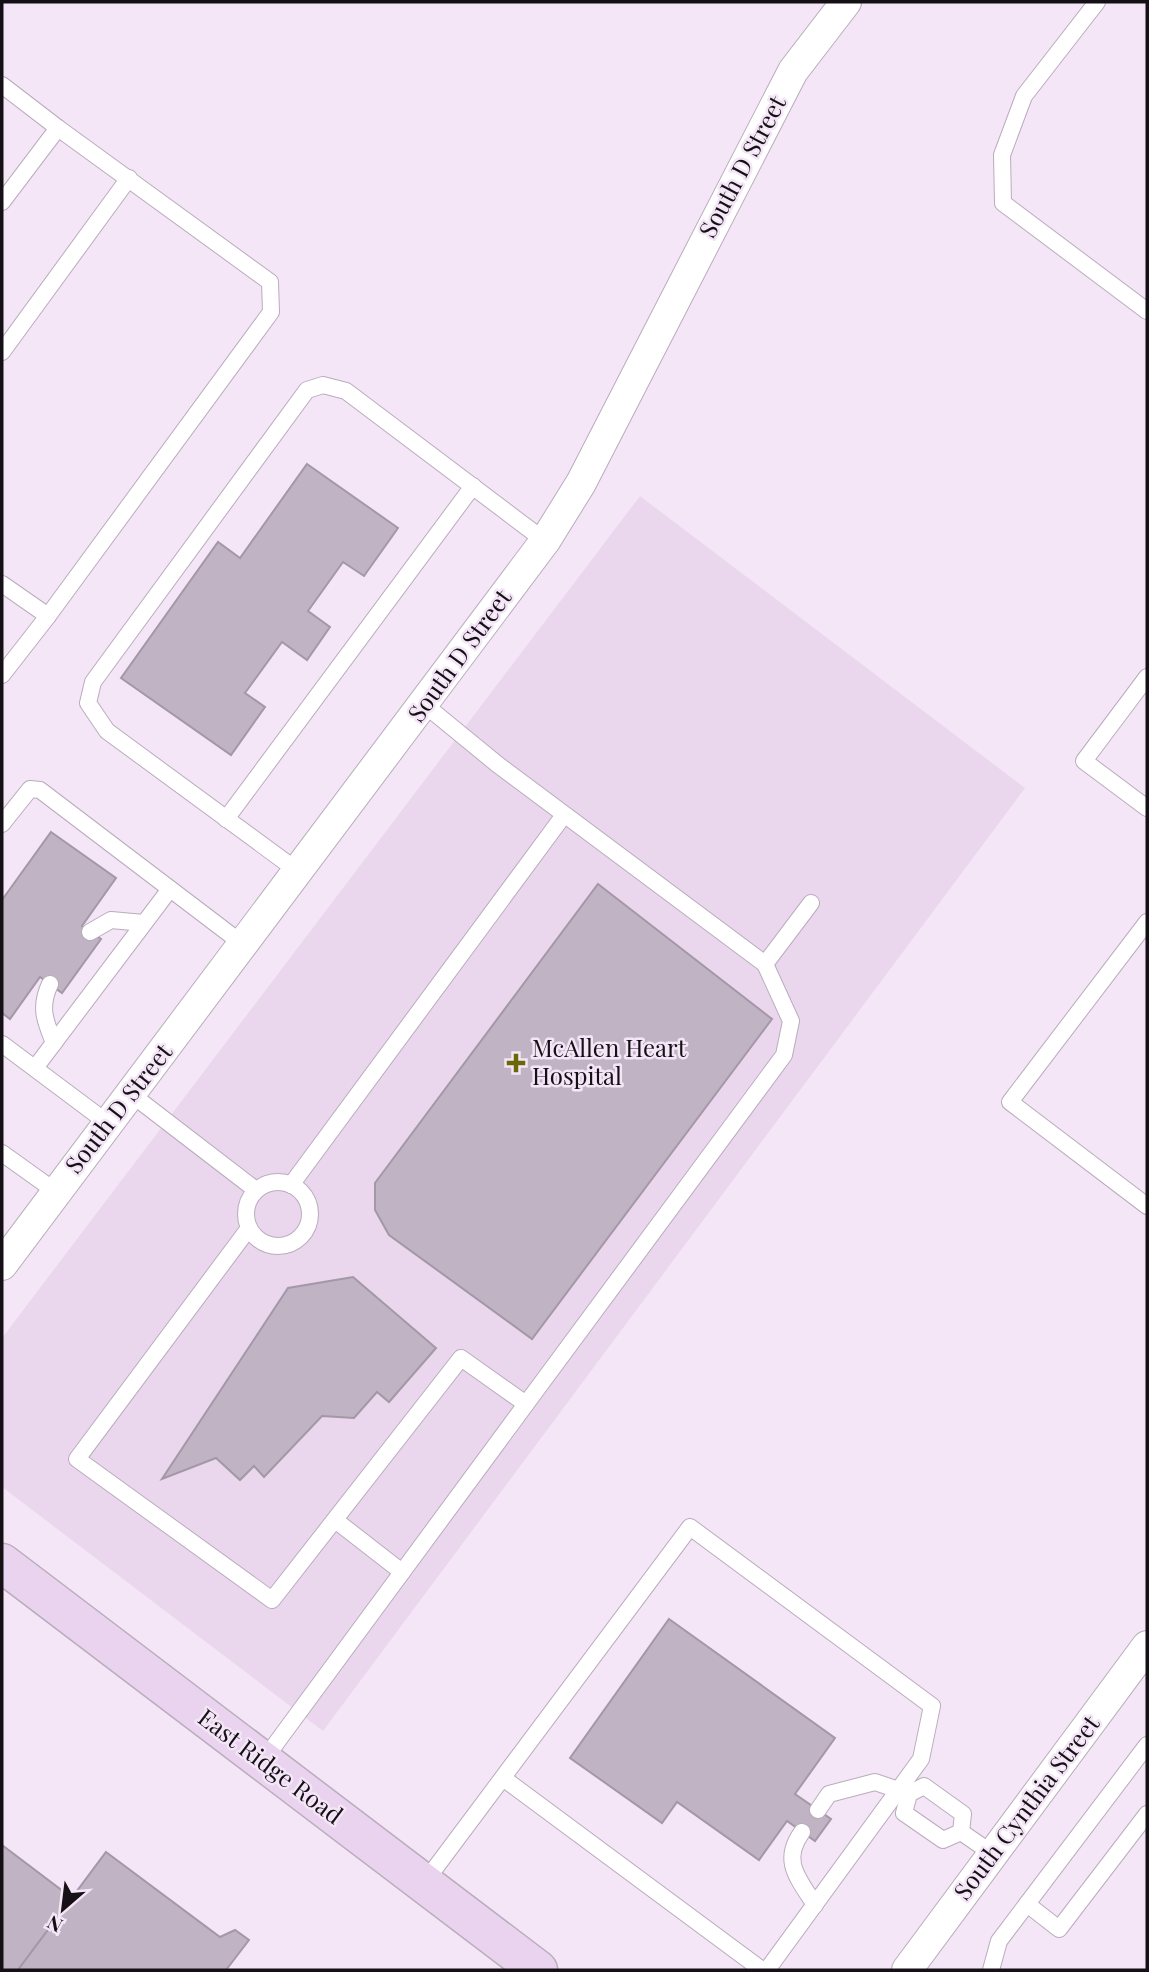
<svg xmlns="http://www.w3.org/2000/svg" width="1149" height="1972" font-family="'Playfair Display',serif">
<style>
.built{fill:#ead7ee}
.building{fill:#c0b3c3;stroke:#a497a6;stroke-width:2}
.lines{fill:none;stroke-linecap:round;stroke-linejoin:round}
.lane-casing{stroke:#b9acbc;stroke-width:18}
.street-casing{stroke:#b9acbc;stroke-width:32}
.secondary-casing{stroke:#b9acbc;stroke-width:41}
.lane{stroke:#fff;stroke-width:16}
.street{stroke:#fff;stroke-width:30}
.secondary{stroke:#e9d3ee;stroke-width:38}
.poi-dot{fill:#686905;stroke:#f4e6f7;stroke-width:2.5}
.labels{text-anchor:middle;stroke-width:5;stroke-linejoin:round;paint-order:stroke}
.street-label{font-size:24px;fill:#151016;stroke:#f4e6f7}
.poi-label{font-size:24px;fill:#151016;stroke:#f4e6f7;text-anchor:start}
</style>
<rect width="100%" height="100%" fill="#f4e6f7"/>
<!-- built -->
<polygon class="built" points="640,496 1025,788 323,1731 2,1487 2,1338"/>
<!-- building -->
<g class="building">
<polygon points="307,464 398,528 364,576 343,562 308,611 330,627 307,660 282,642 245,693 265,707 231,755 121,678 218,542 240,558"/>
<polygon points="51,832 116,878 82,926 101,939 62,993 40,977 10,1019 2,1013 2,900"/>
<polygon points="598,884 772,1019 532,1339 389,1235 375,1210 375,1183"/>
<polygon points="353,1277 436,1348 389,1402 377,1392 354,1418 322,1416 264,1477 254,1466 240,1480 216,1458 162,1479 288,1288"/>
<polygon points="669,1619 835,1738 795,1794 831,1819 815,1841 787,1821 759,1860 677,1802 662,1823 570,1758"/>
<polygon points="2,1845 72,1898 18,1970 2,1970"/>
<polygon points="106,1852 220,1937 235,1930 249,1940 226,1970 18,1970"/>
</g>
<g class="lines">
<!-- lane casing -->
<g class="lane-casing">
<g id="lane">
<polyline points="1097,2 1024,96 1002,155 1003,203 1147,311"/>
<polyline points="2,85 58,128 2,202"/>
<polyline points="2,352 129,178"/>
<polyline points="2,584 48,616 2,675"/>
<polyline points="48,616 271,312 270,282 58,128"/>
<polyline points="1147,677 1084,761 1147,808"/>
<polyline points="425,705 497,764 765,964"/>
<polyline points="226,819 473,486"/>
<polyline points="2,824 30,789 40,790 244,945"/>
<polyline points="299,872 107,731 88,703 93,682 307,390 323,385 346,391 545,541"/>
<polyline points="1147,922 1010,1102 1147,1206"/>
<polyline points="90,932 111,920 144,923"/>
<path d="M50 984C39 1007 45 1021 54 1043"/>
<polyline points="2,1044 109,1124"/>
<polyline points="35,1068 170,889"/>
<polyline points="131,1094 256,1190"/>
<polyline points="2,1153 55,1191"/>
<circle cx="278" cy="1214" r="32"/>
<polyline points="291,1185 564,815"/>
<polyline points="249,1228 77,1459 272,1600 461,1358 526,1404 263,1761"/>
<polyline points="526,1404 784,1055 791,1021 765,964 811,903"/>
<polyline points="335,1520 402,1572"/>
<polyline points="503,1778 762,1970"/>
<polygon points="924,1786 963,1814 961,1832 943,1840 904,1813 909,1794"/>
<polyline points="818,1810 829,1794 875,1782 907,1793"/>
<path d="M802 1832C781 1861 798 1878 815 1905"/>
<polyline points="961,1832 993,1854"/>
<polyline points="424,1883 690,1527 932,1706 921,1759 767,1970"/>
<polyline points="1027,1904 1059,1929 1147,1814"/>
<polyline points="991,1970 999,1941 1147,1745"/>
</g>
</g>
<!-- street casing -->
<g class="street-casing">
<g id="street">
<polyline points="2,1265 545,541 581,483 793,71 846,2"/>
<polyline points="907,1970 1147,1646"/>
</g>
</g>
<!-- secondary casing -->
<g class="secondary-casing">
<polyline id="secondary" points="2,1563 538,1970"/>
</g>
<!-- lane -->
<use href="#lane" class="lane"/>
<!-- street -->
<use href="#street" class="street"/>
<!-- secondary -->
<use href="#secondary" class="secondary"/>
</g>
<!-- markers -->
<path class="poi-dot" d="M512.5 1052.5h7v7h7v7h-7v7h-7v-7h-7v-7h7z"/>
<g class="labels">
<!-- street labels -->
<g class="street-label">
<text transform="translate(743 167) rotate(-62)" y="8">South D Street</text>
<text transform="translate(460 656) rotate(-54)" y="8">South D Street</text>
<text transform="translate(119 1109) rotate(-52)" y="8">South D Street</text>
<text transform="translate(270 1767) rotate(37)" y="8">East Ridge Road</text>
<text transform="translate(1027 1808) rotate(-53)" y="8">South Cynthia Street</text>
</g>
<!-- poi labels -->
<g class="poi-label">
<text x="532" y="1057">McAllen Heart<tspan x="532" dy="28">Hospital</tspan></text>
</g>
</g>
<!-- border -->
<rect width="1149" height="1972" fill="none" stroke="#151016" stroke-width="7"/>
<!-- north arrow -->
<g transform="translate(63 1909) rotate(208)" stroke="#f4e6f7" stroke-width="5" paint-order="stroke">
<path d="M0-5L12 26L0 18L-12 26Z" fill="#151016"/>
<text y="-10" font-size="19" font-weight="bold" text-anchor="middle" fill="#151016">N</text>
</g>
</svg>
